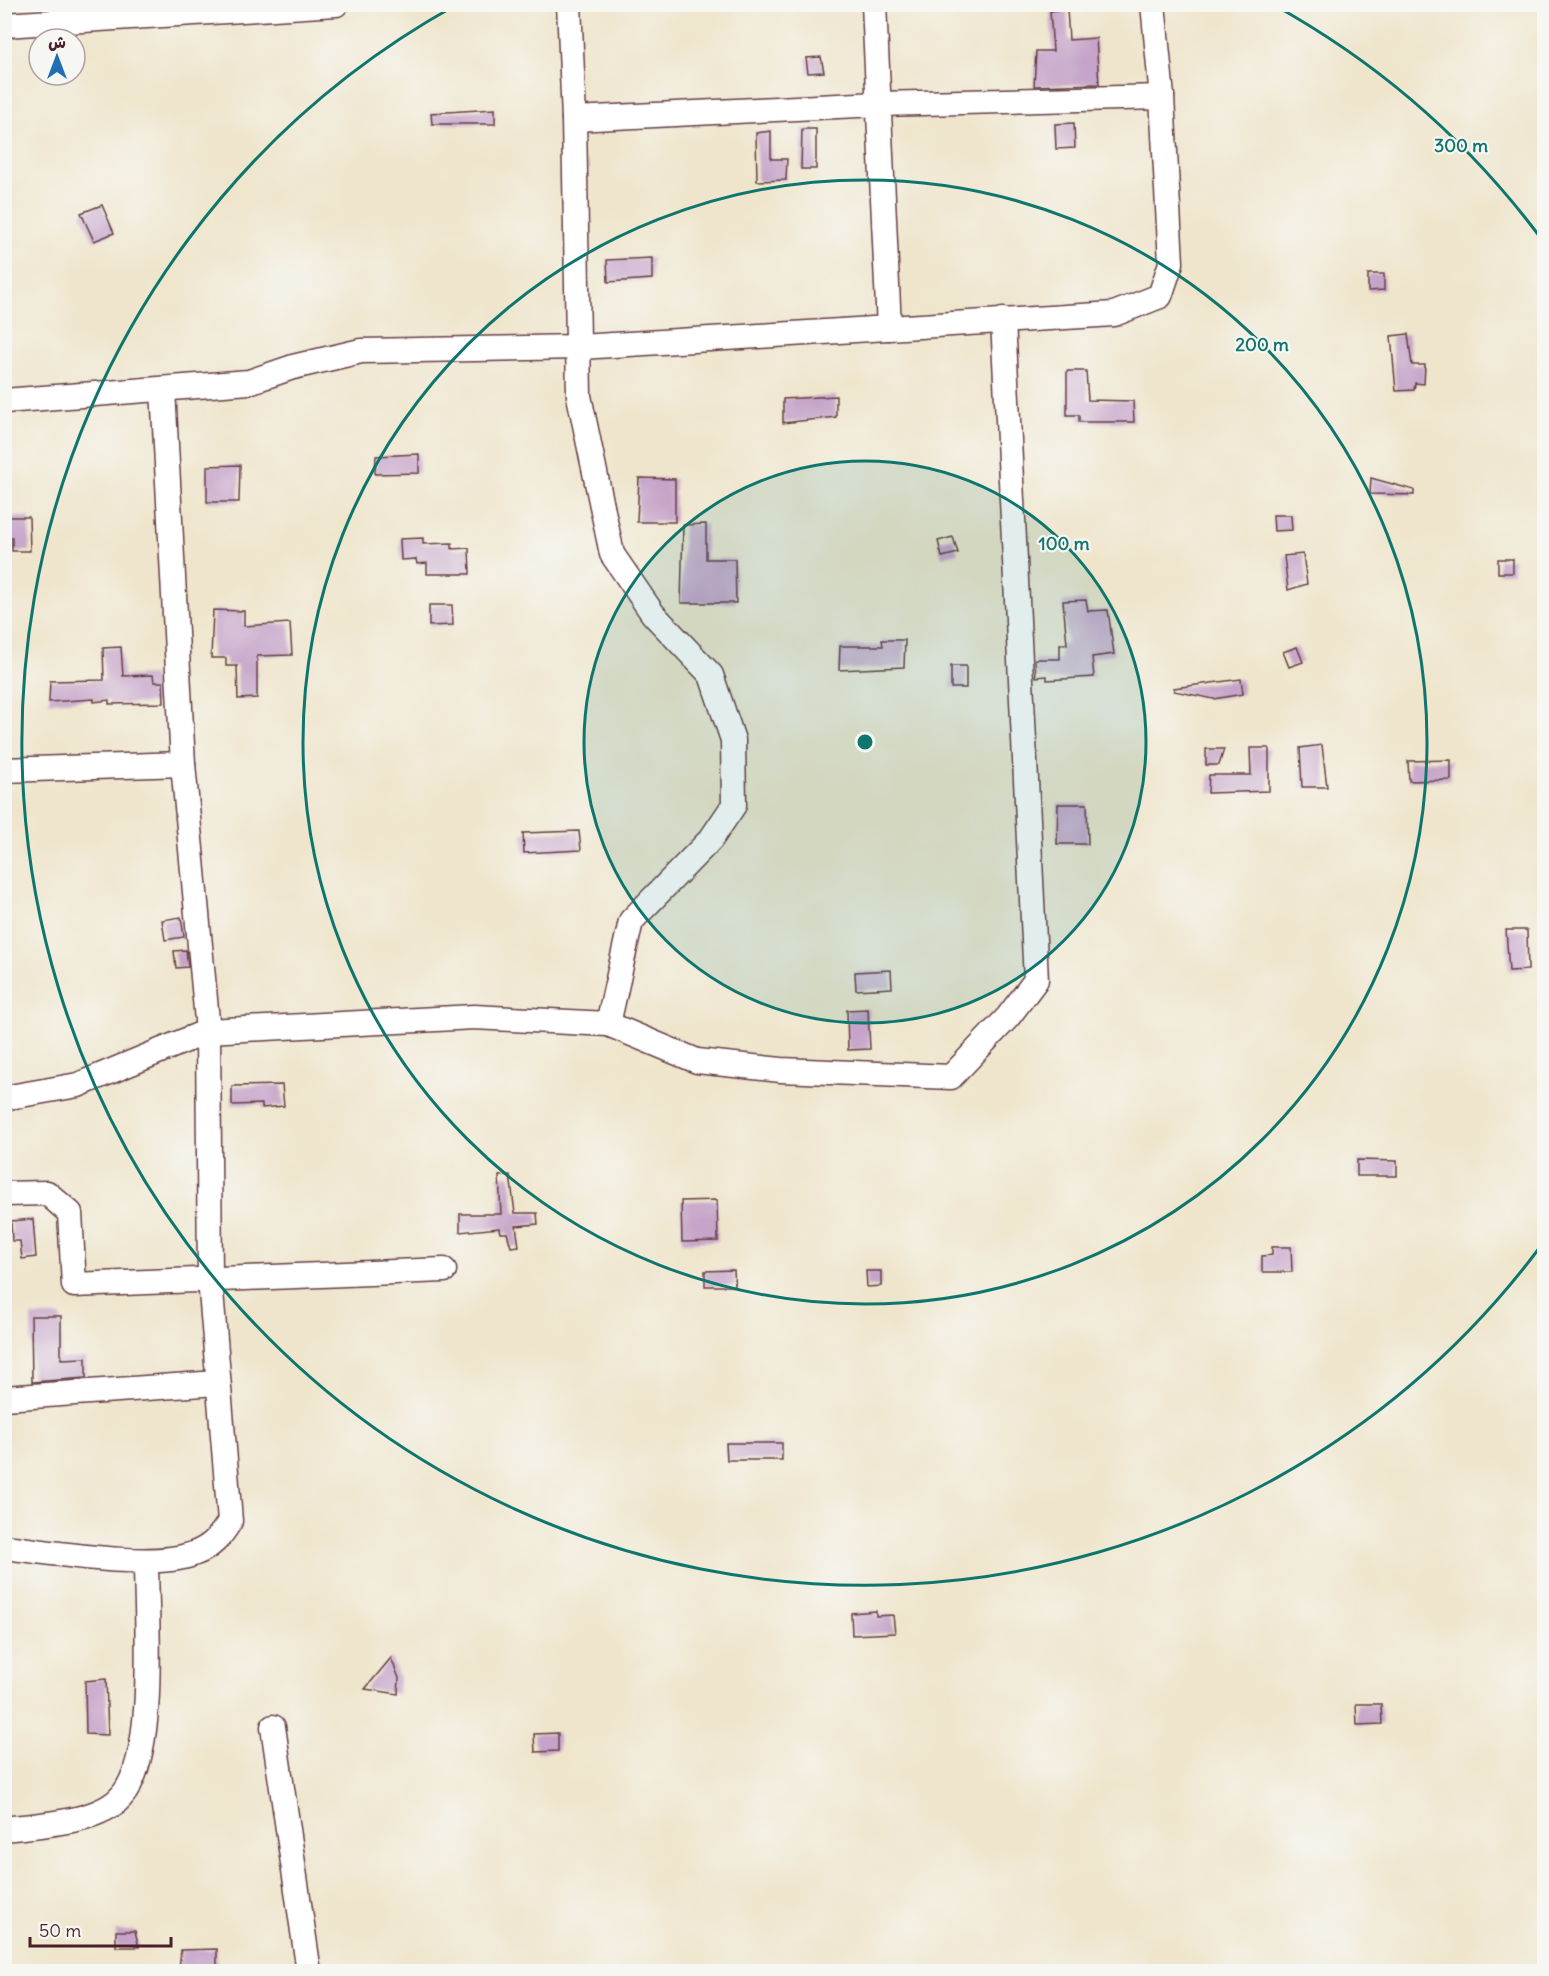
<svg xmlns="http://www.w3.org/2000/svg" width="1549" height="1976" font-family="Delius,'Playpen Sans Arabic',sans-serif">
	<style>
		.building { fill: #c6a4c9 }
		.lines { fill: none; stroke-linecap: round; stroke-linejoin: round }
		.minor-casing { stroke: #633d43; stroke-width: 27 }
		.minor { stroke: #fff; stroke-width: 24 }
		.ring { fill: none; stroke: #0f766e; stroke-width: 3 }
		.centre { fill: #0f766e; stroke: #f6f6f2; stroke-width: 3 }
		.ring-label { font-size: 18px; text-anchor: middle; font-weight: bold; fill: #0f766e; stroke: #f6f6f2; stroke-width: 4.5; stroke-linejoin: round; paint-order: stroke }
	</style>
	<rect width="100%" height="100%" fill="#f6f6f2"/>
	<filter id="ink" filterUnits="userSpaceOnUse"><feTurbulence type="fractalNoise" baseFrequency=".0167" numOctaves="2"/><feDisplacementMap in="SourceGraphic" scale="12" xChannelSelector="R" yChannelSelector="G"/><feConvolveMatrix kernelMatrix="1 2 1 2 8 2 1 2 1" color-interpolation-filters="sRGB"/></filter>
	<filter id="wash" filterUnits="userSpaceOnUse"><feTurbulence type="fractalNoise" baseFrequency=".008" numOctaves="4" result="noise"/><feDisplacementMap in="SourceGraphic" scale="24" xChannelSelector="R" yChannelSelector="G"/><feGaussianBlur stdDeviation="1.35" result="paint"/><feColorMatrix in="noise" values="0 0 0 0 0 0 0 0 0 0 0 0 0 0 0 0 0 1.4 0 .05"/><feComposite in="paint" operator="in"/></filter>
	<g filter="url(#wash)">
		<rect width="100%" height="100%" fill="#efe5cc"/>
		<g id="blocks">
			<g class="building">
				<polygon points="1067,9 1069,40 1096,38 1099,84 1034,86 1036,51 1053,51 1050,11"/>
				<polygon points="821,57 824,72 808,73 806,58"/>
				<polygon points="495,109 495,124 432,124 431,113"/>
				<polygon points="1074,123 1075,148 1056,149 1055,124"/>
				<polygon points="802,129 816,129 816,169 801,169"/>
				<polygon points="771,131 771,159 787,159 786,180 757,181 756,133"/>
				<polygon points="102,205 114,233 94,241 81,213"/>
				<polygon points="652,258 652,279 608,282 607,260"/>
				<polygon points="1368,274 1384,274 1384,290 1368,291"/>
				<polygon points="1408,334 1412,365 1425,365 1424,384 1415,383 1414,390 1396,391 1391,336"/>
				<polygon points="1067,371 1086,371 1088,400 1133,401 1134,422 1079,422 1079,415 1067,415"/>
				<polygon points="836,396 836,417 783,423 783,399"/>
				<polygon points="419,454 419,473 375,474 376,456"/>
				<polygon points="240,465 239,502 207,502 207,466"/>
				<polygon points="639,478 675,479 675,522 637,522"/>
				<polygon points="1371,478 1414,490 1414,495 1370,494"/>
				<polygon points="1273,515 1291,515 1292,530 1274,531"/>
				<polygon points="4,517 29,517 30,551 12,551 12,537 4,537"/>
				<polygon points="706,524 706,559 735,559 736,603 681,603 683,525"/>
				<polygon points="953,537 958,553 942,557 938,541"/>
				<polygon points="423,538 423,544 452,543 452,549 469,548 470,574 427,574 427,563 417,564 416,559 401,560 400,539"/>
				<polygon points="1303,554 1307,584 1288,590 1284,556"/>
				<rect x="1498" y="559" width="15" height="14"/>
				<polygon points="1086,600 1088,611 1108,610 1114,654 1092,657 1094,677 1047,680 1047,676 1036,677 1035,659 1060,659 1060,644 1067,644 1063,601"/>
				<polygon points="429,605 452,605 453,625 429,626"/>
				<polygon points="213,610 244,611 244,626 290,623 292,655 257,656 257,698 238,699 237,666 226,666 226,658 211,658"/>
				<polygon points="882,640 905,640 904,667 839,670 840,646 883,646"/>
				<polygon points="121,647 123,676 153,675 154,682 163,682 164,703 109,704 109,700 94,702 94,699 49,702 50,681 104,680 103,648"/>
				<polygon points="1297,647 1303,662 1289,667 1283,652"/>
				<rect x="951" y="666" width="15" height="22"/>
				<polygon points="1241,679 1243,694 1214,699 1174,691 1174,688"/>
				<polygon points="1322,745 1327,787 1302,787 1300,748"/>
				<polygon points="1250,748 1269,748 1269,791 1208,793 1209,775 1251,775"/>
				<polygon points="1206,749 1224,749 1219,765 1206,765"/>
				<polygon points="1451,760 1451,780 1409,781 1408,761"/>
				<polygon points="1058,804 1087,804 1088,844 1057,844"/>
				<polygon points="579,831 581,850 524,853 523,833"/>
				<polygon points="181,917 184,937 165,940 162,920"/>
				<polygon points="1506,930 1527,930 1528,970 1509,971"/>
				<polygon points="186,950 188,967 176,968 174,951"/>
				<polygon points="891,970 892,988 856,990 855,972"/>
				<polygon points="868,1009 870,1049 848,1050 847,1010"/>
				<polygon points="282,1085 284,1106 262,1108 262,1104 232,1105 232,1086"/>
				<polygon points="1357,1160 1397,1161 1397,1176 1357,1176"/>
				<polygon points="510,1175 515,1213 537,1213 538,1224 516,1226 519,1246 511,1247 507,1233 500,1233 499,1228 460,1232 460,1214 501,1214 499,1176"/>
				<polygon points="717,1200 718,1241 682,1242 681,1201"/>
				<polygon points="33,1219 36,1257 22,1259 20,1241 12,1241 11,1221"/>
				<polygon points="1272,1247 1291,1247 1292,1272 1262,1272 1262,1256 1272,1255"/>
				<polygon points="734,1270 735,1286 705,1286 705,1271"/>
				<polygon points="866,1271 881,1271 881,1286 867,1287"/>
				<polygon points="31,1316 61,1316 61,1359 86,1358 86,1378 32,1382"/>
				<polygon points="726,1443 782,1443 782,1460 727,1460"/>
				<polygon points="876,1611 876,1616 893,1615 895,1633 852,1635 851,1613"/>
				<polygon points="391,1658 399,1678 398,1694 365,1689"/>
				<polygon points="106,1679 108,1735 86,1734 85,1681"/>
				<polygon points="1356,1704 1381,1704 1382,1724 1357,1725"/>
				<polygon points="558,1733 558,1751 535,1752 534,1734"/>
				<polygon points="116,1931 135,1931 139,1947 116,1947"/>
				<polygon points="217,1949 217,1971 179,1969 181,1950"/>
			</g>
		</g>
	</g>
	<g filter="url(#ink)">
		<use href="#blocks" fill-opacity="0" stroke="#633d43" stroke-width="1.5"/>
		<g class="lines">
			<defs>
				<g id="minor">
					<polyline points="569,4 574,119 579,396 612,554 653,614 711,675 733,740 734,805 711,839 631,921 608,1024"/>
					<polyline points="874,4 889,328"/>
					<polyline points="4,25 336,4"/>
					<polyline points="574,119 879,104 1162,97"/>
					<polyline points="4,401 249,382 293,367 361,351 580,347 1114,314 1160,296 1171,263 1162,97 1153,4"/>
					<polyline points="4,770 183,764"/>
					<polyline points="4,1098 78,1085 208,1031 474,1017 608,1024 697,1061 781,1070 951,1077 1008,1017 1036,980 1003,320"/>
					<polyline points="4,1194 47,1193 70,1213 74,1285 444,1270"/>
					<polyline points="4,1398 217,1383"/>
					<path d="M4,1547c48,5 146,23 189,7 18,-6 28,-18 37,-33l-20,-242 -2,-248 -25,-267 -20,-375"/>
					<polyline points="273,1727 309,1972"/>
					<path d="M4,1829c33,-4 94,-6 117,-32 37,-40 25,-180 25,-236"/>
				</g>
			</defs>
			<use href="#minor" class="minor-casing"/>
			<use href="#minor" class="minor"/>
		</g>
	</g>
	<circle cx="865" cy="742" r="281" fill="#0f766e" fill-opacity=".12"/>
	<g class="ring">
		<circle cx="865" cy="742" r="281"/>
		<circle cx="865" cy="742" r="562"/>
		<path d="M1543 1243A843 843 0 1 1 456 5M1274 5A843 843 0 0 1 1543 241"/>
	</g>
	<circle cx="865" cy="742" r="9" class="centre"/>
	<g class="ring-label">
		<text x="1461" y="152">300 m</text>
		<text x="1262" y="351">200 m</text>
		<text x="1064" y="550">100 m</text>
	</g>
	<rect width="1549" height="1976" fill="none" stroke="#f6f6f2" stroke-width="24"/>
	<g transform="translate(57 57)"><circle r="28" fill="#f6f6f2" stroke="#b1a0a2" stroke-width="1.5"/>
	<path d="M0-4.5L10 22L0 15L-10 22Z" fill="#1f6fb2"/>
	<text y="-9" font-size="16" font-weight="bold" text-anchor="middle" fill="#4a1f2b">ش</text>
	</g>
	<path d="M30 1937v9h141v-9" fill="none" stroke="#4a1f2b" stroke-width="3"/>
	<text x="39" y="1937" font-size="18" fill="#4a1f2b" stroke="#f6f6f2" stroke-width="4.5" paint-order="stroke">50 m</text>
</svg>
